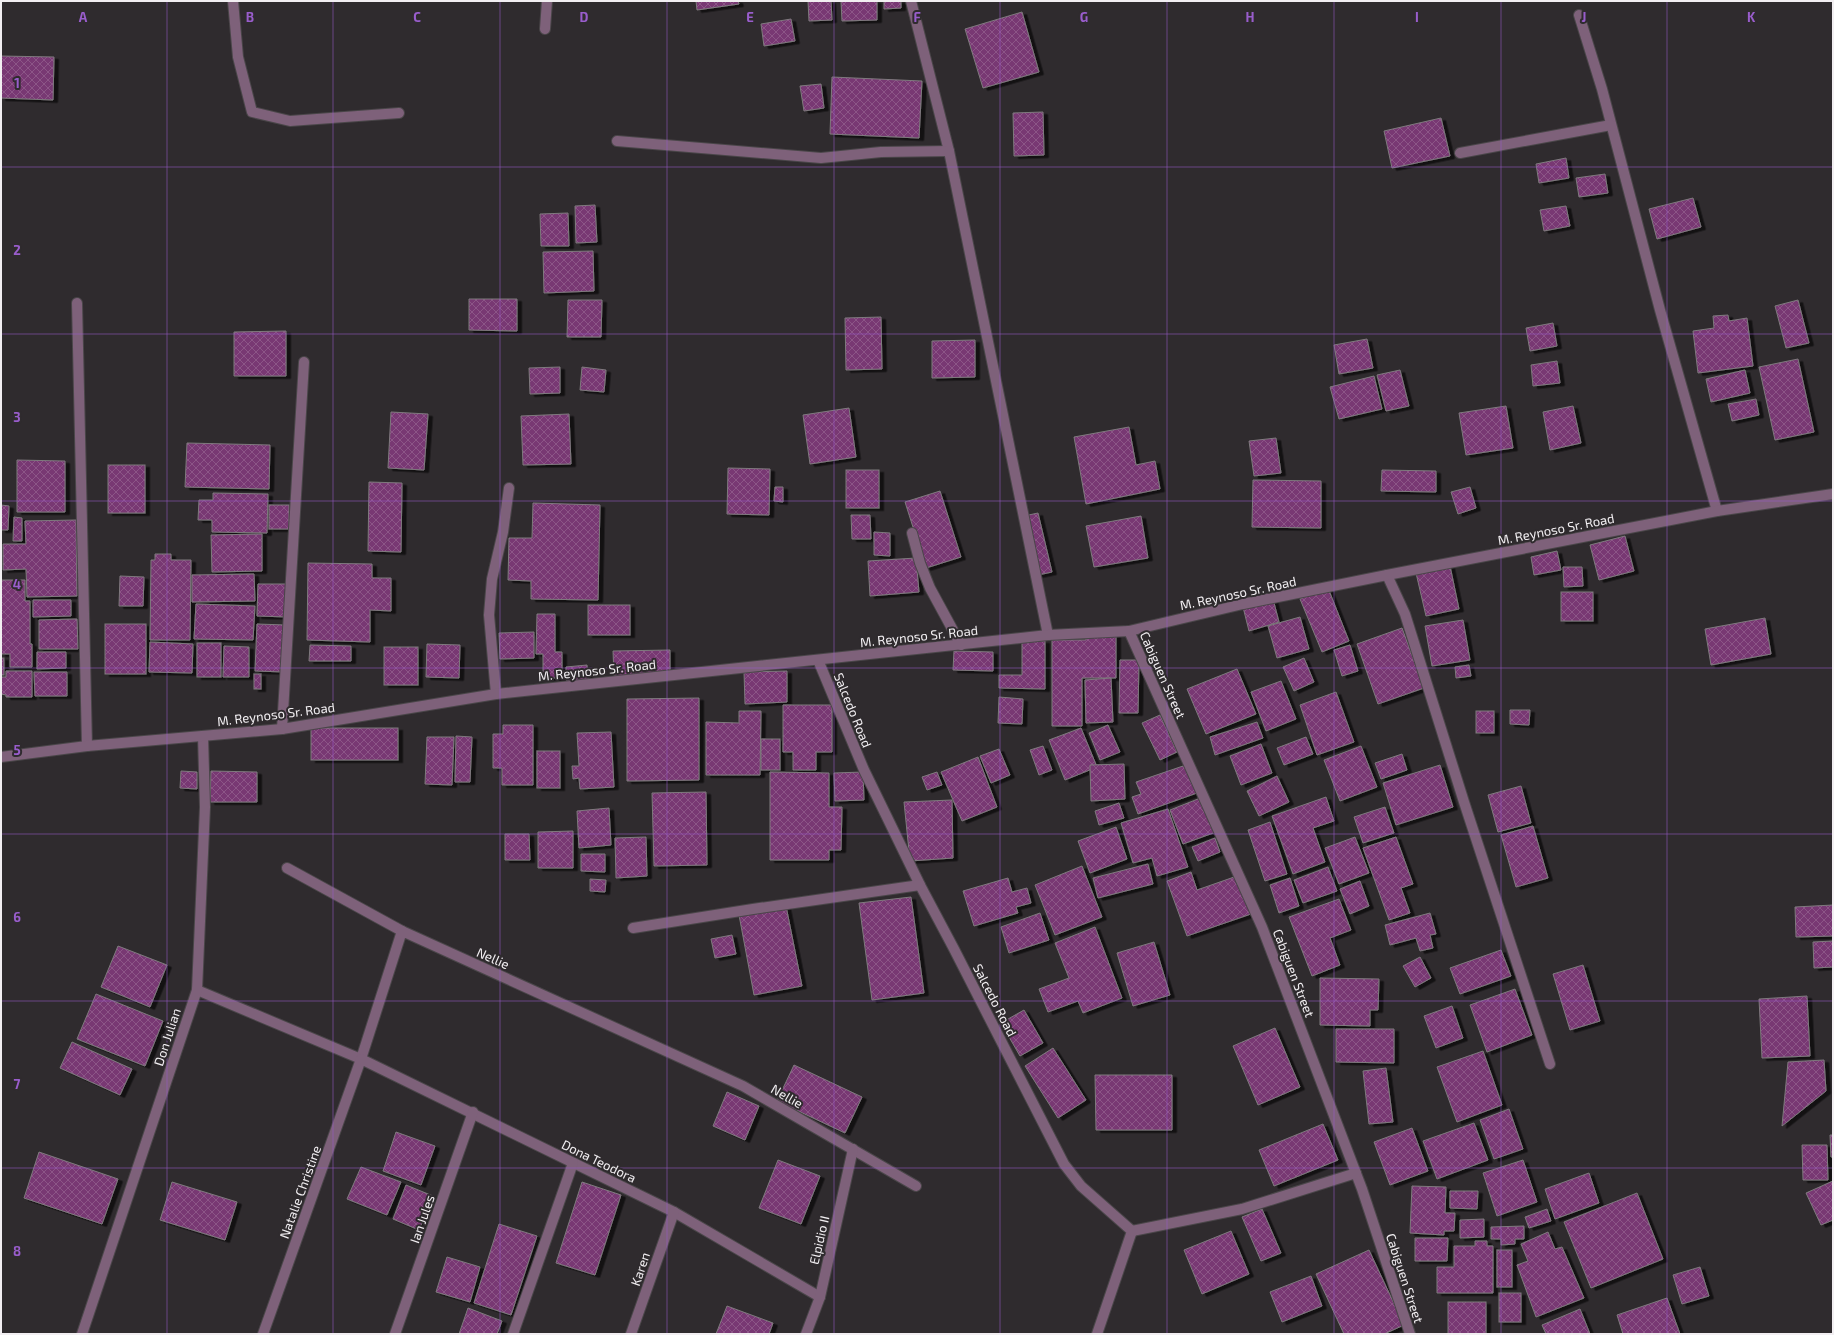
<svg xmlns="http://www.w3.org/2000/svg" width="1834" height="1335" font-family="'Exo 2',sans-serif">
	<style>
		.building { fill: url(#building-cross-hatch); stroke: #7f7a7e; filter: url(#shadow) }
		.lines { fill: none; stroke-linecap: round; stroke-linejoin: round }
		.service-casing { stroke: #4a4649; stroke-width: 12 }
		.minor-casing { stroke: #4a4649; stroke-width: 12 }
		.tertiary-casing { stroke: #4a4649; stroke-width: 12 }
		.service { stroke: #7e617a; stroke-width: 10 }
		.minor { stroke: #7e617a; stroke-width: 10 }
		.tertiary { stroke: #7e617a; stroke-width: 10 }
		.grid { fill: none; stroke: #995dcc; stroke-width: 1; stroke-opacity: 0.55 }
		.labels { text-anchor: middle; stroke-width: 4; stroke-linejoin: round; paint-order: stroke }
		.street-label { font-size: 13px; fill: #f2eff2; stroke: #2f2b2e }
		.grid-label { font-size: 13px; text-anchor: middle; font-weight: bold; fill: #995dcc; stroke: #2f2b2e; stroke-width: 4; stroke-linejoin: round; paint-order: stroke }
	</style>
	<defs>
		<pattern id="building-cross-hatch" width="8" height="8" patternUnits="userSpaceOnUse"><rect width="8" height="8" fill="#783873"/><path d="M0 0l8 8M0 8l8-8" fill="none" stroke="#8c5587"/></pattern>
		<filter id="shadow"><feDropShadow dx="4.5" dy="2.5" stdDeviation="0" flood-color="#0009"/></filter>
	</defs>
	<rect width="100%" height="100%" fill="#2f2b2e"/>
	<g class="building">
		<polygon points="696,1 738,1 739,4 697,10"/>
		<polygon points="808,1 831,1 832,20 809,21"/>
		<polygon points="841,1 877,1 877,20 842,21"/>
		<polygon points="884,1 901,1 901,8 884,9"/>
		<polygon points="1022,12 1039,72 983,88 965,29"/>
		<polygon points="791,19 795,41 764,46 761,24"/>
		<polygon points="1,56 54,57 53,100 1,98"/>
		<polygon points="832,77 922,81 919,138 830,134"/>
		<polygon points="821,84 824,108 804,111 800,86"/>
		<polygon points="1043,112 1044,155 1014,156 1013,113"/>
		<polygon points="1441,118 1450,156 1392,168 1384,131"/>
		<polygon points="1566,158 1569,178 1539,183 1536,164"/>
		<polygon points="1605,174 1608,193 1579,197 1576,178"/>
		<polygon points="1693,198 1701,227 1657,239 1649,209"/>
		<polygon points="595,205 597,242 576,243 575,206"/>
		<polygon points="1566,206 1570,226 1544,231 1540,210"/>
		<polygon points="568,213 569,246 541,246 540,214"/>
		<polygon points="593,251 594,291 544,293 543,252"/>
		<polygon points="469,299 517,299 517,331 469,330"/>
		<polygon points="568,300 602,300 601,337 567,337"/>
		<polygon points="1798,300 1809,343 1786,348 1775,306"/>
		<polygon points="1728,315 1729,321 1747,318 1753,366 1698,373 1693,331 1714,328 1713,316"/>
		<polygon points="881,317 882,369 846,370 845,318"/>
		<polygon points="1553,323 1557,346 1530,351 1526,328"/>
		<polygon points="286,331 286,376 234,376 234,332"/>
		<polygon points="1367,339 1373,368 1339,374 1334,345"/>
		<polygon points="975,340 975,377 932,378 932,341"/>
		<polygon points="1798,359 1814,432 1775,440 1759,367"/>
		<polygon points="1557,361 1560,383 1533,386 1531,365"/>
		<polygon points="560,367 560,393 530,394 529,368"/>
		<polygon points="582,367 606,370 604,392 580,390"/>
		<polygon points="1400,370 1409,406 1386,411 1377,375"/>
		<polygon points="1745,370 1750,393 1711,402 1706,379"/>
		<polygon points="1374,376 1382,409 1339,419 1330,387"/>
		<polygon points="1756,399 1759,415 1732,421 1728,404"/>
		<polygon points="1506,406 1513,448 1466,455 1459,413"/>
		<polygon points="1573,406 1581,443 1550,450 1543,412"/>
		<polygon points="849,408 856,457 810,464 803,415"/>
		<polygon points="391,412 428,414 424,470 388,468"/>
		<polygon points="569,414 571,464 523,465 521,416"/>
		<polygon points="1129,427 1136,465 1155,461 1160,489 1086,504 1074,437"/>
		<polygon points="1276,438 1281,473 1254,476 1249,441"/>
		<polygon points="187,443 270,445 269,489 185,487"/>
		<polygon points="17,460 65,461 65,512 17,512"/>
		<rect x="108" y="465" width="37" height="48"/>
		<polygon points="728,468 770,469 769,515 727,514"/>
		<rect x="846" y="470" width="33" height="38"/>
		<polygon points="1382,470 1436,471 1436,492 1381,491"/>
		<polygon points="1253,480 1321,481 1321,528 1252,527"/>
		<polygon points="369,482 402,483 401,552 368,551"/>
		<polygon points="775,487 783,487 783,502 774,501"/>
		<polygon points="1470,487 1476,508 1458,514 1451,492"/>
		<polygon points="940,491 961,557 926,568 905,502"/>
		<polygon points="213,493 268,494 267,533 212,532 212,520 198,520 199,500 213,500"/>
		<polygon points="533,503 600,505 598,600 531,599 531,581 508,580 509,538 532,538"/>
		<polygon points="1,505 9,506 8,530 1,530"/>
		<rect x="269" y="505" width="20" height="24"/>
		<polygon points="1038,513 1052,572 1038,575 1024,516"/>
		<polygon points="851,515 870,515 871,539 852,539"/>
		<polygon points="1141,516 1148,558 1094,567 1086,526"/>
		<polygon points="14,517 22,518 22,541 13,541"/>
		<polygon points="76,520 77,596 27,597 26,569 3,570 3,544 26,544 25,521"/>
		<polygon points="874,532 890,533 890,556 874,555"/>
		<polygon points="262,534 262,571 212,572 211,535"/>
		<polygon points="1625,536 1634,571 1599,580 1590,545"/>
		<polygon points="1557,551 1561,570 1534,575 1531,557"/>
		<polygon points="155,554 171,554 171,560 191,560 190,640 150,640 151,560 155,560"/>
		<polygon points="916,558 919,592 870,596 868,561"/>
		<polygon points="308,563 372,564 372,578 391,578 391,611 370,610 370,642 307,640"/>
		<polygon points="1450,566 1459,609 1426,616 1416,573"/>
		<polygon points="1563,567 1582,567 1583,586 1564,587"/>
		<polygon points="254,574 255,601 192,602 192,575"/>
		<polygon points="120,576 144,577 143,606 119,606"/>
		<polygon points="1,580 25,580 25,601 30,601 30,644 32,644 32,667 10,667 10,654 1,654"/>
		<polygon points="258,584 289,584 288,617 257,616"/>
		<polygon points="1328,588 1349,641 1322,652 1300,599"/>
		<rect x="1561" y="592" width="32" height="29"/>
		<polygon points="1273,599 1279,622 1249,631 1243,607"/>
		<polygon points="33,600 71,600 71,616 33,617"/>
		<polygon points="196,604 255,606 253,640 194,639"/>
		<rect x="588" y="605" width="42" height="30"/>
		<polygon points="537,614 555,614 555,652 562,652 562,678 543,678 543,654 536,654"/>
		<polygon points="1300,617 1309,649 1277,658 1268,626"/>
		<polygon points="1765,618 1771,654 1711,665 1705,629"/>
		<polygon points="77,619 78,649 39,649 39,620"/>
		<polygon points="1463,620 1470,660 1432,666 1425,626"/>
		<rect x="105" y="624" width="41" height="50"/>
		<polygon points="257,624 286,625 285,672 255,671"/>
		<polygon points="1402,628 1424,688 1378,704 1357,644"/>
		<polygon points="534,632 534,658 500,659 499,633"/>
		<polygon points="1086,635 1116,635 1116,678 1082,678 1082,726 1052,726 1052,640 1086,640"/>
		<polygon points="1022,641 1045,641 1045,689 999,688 999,675 1022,675"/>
		<polygon points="150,642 193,644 192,673 149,672"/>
		<rect x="197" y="643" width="24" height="34"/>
		<polygon points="427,644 460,645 459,678 426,677"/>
		<polygon points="310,645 351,646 351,661 309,661"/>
		<polygon points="1350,645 1358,671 1342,676 1334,650"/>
		<polygon points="224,646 249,647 249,677 223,677"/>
		<rect x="384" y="647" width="34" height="38"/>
		<polygon points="670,650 670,675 614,676 613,651"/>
		<polygon points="954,651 993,652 993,671 953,670"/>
		<polygon points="37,652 66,652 66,668 37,669"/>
		<rect x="1" y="658" width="3" height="17"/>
		<polygon points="1304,658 1314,682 1294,691 1283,667"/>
		<polygon points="1120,660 1139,660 1138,713 1119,713"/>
		<polygon points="587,665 589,683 567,684 566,667"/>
		<polygon points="1469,665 1471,676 1456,678 1455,667"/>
		<polygon points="1237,669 1256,714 1206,734 1187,689"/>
		<polygon points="6,671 32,671 32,697 6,697 6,695 1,694 1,677 6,677"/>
		<polygon points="787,671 787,702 745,704 744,672"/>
		<polygon points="34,672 67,672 67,696 35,696"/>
		<rect x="254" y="674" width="7" height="15"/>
		<polygon points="1111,678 1113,722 1086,723 1085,680"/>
		<polygon points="1281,681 1296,719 1266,731 1251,692"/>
		<polygon points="1336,692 1354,742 1317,755 1300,705"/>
		<polygon points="999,697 1023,699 1022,724 998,723"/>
		<polygon points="699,698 699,780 627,781 627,699"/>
		<polygon points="783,705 832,705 832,752 816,752 816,770 793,770 793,752 783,752"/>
		<polygon points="1510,710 1530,710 1529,725 1510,724"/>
		<polygon points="739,711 761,711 760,775 706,775 706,722 739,723"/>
		<rect x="1476" y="711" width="18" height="22"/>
		<polygon points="1160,715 1177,752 1160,760 1142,723"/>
		<polygon points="1257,722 1263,738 1215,755 1210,737"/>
		<polygon points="503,725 533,725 533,785 502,785 502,768 493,768 493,734 503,734"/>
		<polygon points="1108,725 1120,752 1100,760 1089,733"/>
		<rect x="311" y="728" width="87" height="32"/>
		<polygon points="1081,728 1097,767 1065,780 1049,740"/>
		<polygon points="611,732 614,787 580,789 579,778 573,779 572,766 579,766 577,733"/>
		<polygon points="456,736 472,737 470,782 455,782"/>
		<polygon points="427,737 454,737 452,785 425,784"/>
		<polygon points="1306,737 1313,754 1284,765 1277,748"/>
		<rect x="761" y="739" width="19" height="31"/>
		<polygon points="1261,744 1272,773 1241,785 1230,756"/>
		<polygon points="1043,746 1052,770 1039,775 1030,750"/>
		<polygon points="1361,746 1377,787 1340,801 1324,760"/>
		<polygon points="999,749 1010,775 991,783 980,756"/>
		<rect x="537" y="751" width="23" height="37"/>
		<polygon points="1402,754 1407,770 1381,779 1375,763"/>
		<polygon points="978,757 997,807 962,821 941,772"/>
		<polygon points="1124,764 1125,799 1091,801 1090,765"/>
		<polygon points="1186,765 1197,793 1138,814 1132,797 1141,794 1136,782"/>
		<polygon points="1440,765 1453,807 1396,825 1383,783"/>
		<polygon points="181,771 197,772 197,789 180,788"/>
		<polygon points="211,771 257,772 257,802 210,802"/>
		<polygon points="770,772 829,773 829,807 842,807 841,850 829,850 829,860 770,860"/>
		<polygon points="863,772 864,800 835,801 834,773"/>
		<polygon points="937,772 942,785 927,790 922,777"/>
		<polygon points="1277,776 1289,802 1259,816 1247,791"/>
		<polygon points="1521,786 1531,823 1498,832 1488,795"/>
		<polygon points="706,792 707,865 654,866 652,793"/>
		<polygon points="1203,797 1216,832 1183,844 1170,810"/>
		<polygon points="1326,797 1334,821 1313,828 1325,862 1293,874 1272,816"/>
		<polygon points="952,800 953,858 910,861 904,802"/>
		<polygon points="1119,803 1124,818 1099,825 1095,811"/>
		<polygon points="1385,807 1394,833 1363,843 1354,817"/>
		<polygon points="609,808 611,845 579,848 577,811"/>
		<polygon points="1168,809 1188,867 1157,876 1152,858 1133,863 1121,823"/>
		<polygon points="1270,822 1287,874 1265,881 1248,830"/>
		<polygon points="1533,826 1548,878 1516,887 1501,835"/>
		<polygon points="1116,827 1127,859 1090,873 1078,841"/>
		<polygon points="573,831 573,868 538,868 538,832"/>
		<polygon points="505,834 529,834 530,860 505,860"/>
		<polygon points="646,837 647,876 616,878 615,838"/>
		<polygon points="1355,837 1369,873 1339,884 1325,848"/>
		<polygon points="1396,837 1413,884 1401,888 1410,913 1389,920 1363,848"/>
		<polygon points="1215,838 1220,852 1198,861 1192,847"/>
		<polygon points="581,854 605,854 605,872 581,871"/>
		<polygon points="1148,864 1153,884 1098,898 1093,878"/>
		<polygon points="1082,866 1102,917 1055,935 1035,885"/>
		<polygon points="1328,867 1337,891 1303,903 1294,880"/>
		<polygon points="1191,872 1197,890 1237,876 1251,914 1187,936 1167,881"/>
		<polygon points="1008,878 1012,892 1027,888 1031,903 1016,907 1018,913 974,926 963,891"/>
		<polygon points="1290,878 1299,906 1279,913 1270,885"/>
		<polygon points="590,879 606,880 605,892 590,891"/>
		<polygon points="1360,881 1369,906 1350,914 1340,889"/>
		<polygon points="911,897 924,993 872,1000 859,903"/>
		<polygon points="1339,899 1351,930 1330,938 1340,965 1312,976 1289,917"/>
		<polygon points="1833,905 1833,936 1796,937 1795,907"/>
		<polygon points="786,906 802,986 754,995 739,915"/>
		<polygon points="1040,913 1049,940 1009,953 1001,927"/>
		<polygon points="1430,913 1436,934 1430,935 1433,948 1420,951 1416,938 1390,945 1385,925"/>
		<polygon points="1095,927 1122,998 1083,1013 1078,1001 1048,1012 1039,989 1069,978 1055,943"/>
		<polygon points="732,935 736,954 715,958 711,939"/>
		<polygon points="1833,941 1833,967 1814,968 1813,942"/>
		<polygon points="1154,942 1170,995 1133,1006 1117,953"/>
		<polygon points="118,946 167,965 150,1007 101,987"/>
		<polygon points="1501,950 1511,976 1460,994 1450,968"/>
		<polygon points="1420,957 1431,978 1415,987 1403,966"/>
		<polygon points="1583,965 1600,1021 1570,1030 1553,974"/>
		<polygon points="1320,978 1379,979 1378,1010 1370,1010 1370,1026 1320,1025"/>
		<polygon points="1515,989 1532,1035 1487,1052 1470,1005"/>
		<polygon points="96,994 163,1021 145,1066 77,1039"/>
		<polygon points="1807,996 1810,1056 1762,1058 1759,999"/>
		<polygon points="1452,1006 1463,1038 1436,1048 1424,1016"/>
		<polygon points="1024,1010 1043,1043 1020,1056 1001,1023"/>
		<polygon points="1275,1028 1300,1087 1258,1105 1233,1046"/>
		<polygon points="1336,1029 1394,1029 1394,1063 1336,1062"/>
		<polygon points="72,1042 132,1069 120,1095 60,1068"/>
		<polygon points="1053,1048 1086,1100 1058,1118 1025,1066"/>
		<polygon points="1483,1051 1502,1105 1457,1122 1437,1067"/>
		<polygon points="1824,1060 1826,1091 1782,1126 1788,1062"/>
		<polygon points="794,1065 862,1097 845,1133 777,1101"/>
		<polygon points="1386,1068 1393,1122 1369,1124 1363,1071"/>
		<polygon points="1095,1075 1172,1075 1172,1130 1096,1130"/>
		<polygon points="727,1092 759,1106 745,1140 713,1126"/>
		<polygon points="1509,1109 1523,1149 1494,1159 1480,1120"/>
		<polygon points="1474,1123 1488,1160 1437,1179 1423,1141"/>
		<polygon points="1323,1124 1338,1160 1274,1186 1259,1150"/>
		<polygon points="1412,1128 1428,1171 1390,1185 1374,1142"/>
		<polygon points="396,1132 435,1146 421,1185 383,1171"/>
		<polygon points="1830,1135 1833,1135 1833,1157 1831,1157"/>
		<polygon points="1802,1145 1827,1145 1828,1180 1803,1180"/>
		<polygon points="39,1152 118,1179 102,1224 24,1198"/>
		<polygon points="778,1160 820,1176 801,1224 759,1208"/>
		<polygon points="1523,1160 1537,1202 1497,1216 1483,1173"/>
		<polygon points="361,1167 401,1182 387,1215 347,1199"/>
		<polygon points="1589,1173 1599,1203 1555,1219 1545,1189"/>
		<polygon points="1833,1181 1833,1220 1821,1225 1806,1193"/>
		<polygon points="172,1182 237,1202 225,1240 160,1220"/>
		<polygon points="582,1182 621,1195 595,1275 556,1263"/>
		<polygon points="406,1185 433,1196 419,1230 393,1219"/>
		<polygon points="1412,1186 1446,1187 1445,1213 1455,1213 1454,1231 1444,1231 1444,1235 1410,1233"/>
		<polygon points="1450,1191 1478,1191 1477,1209 1450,1208"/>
		<polygon points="1637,1193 1663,1259 1591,1288 1564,1222"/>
		<polygon points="1262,1209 1281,1253 1261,1261 1242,1217"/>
		<polygon points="1547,1209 1551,1221 1529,1228 1525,1217"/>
		<polygon points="1484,1219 1484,1237 1460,1238 1460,1220"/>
		<polygon points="499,1224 537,1236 511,1315 474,1303"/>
		<polygon points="1524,1226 1524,1239 1515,1239 1515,1244 1501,1245 1501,1239 1491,1239 1491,1227"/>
		<polygon points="1231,1231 1249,1274 1202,1294 1184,1250"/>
		<polygon points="1548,1232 1555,1249 1562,1247 1584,1298 1536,1317 1517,1265 1528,1261 1521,1244"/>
		<polygon points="1415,1238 1448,1238 1447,1261 1415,1261"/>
		<polygon points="1475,1241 1487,1241 1487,1246 1493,1246 1493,1293 1437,1293 1437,1267 1454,1267 1454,1246 1475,1246"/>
		<polygon points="1369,1250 1404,1325 1384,1334 1344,1334 1316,1274"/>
		<rect x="1497" y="1250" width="15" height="37"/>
		<polygon points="447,1257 480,1267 470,1302 436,1292"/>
		<polygon points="1700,1267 1709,1296 1682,1304 1673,1275"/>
		<polygon points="1311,1276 1322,1306 1282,1322 1270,1292"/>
		<rect x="1499" y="1293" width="22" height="29"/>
		<polygon points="1667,1298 1680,1334 1623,1334 1617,1315"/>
		<rect x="1448" y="1302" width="38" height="32"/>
		<polygon points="727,1306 773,1323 769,1334 716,1334"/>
		<polygon points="468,1308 502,1321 497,1334 459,1334"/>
		<polygon points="1580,1309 1590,1334 1546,1334 1542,1325"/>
	</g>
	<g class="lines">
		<defs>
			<g id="service">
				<polyline points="912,533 920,563 930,588 961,645"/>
				<polyline points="496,694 489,615 492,579 503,532 509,488"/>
			</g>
			<g id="minor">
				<polyline points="233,1 238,57 252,112 290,121 399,113"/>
				<polyline points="911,1 949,151 1048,635"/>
				<polyline points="1579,15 1602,89 1660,310 1717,511"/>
				<polyline points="545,29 547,1"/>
				<polyline points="617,141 821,158 881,152 949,151"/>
				<polyline points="1460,153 1611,125"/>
				<polyline points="77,303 87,746"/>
				<polyline points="1387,575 1405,614 1464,802 1550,1064"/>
				<polyline points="1129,631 1262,927 1362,1189 1410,1334"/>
				<polyline points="818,660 864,770 920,885 954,949 1064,1164 1081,1186 1132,1231 1097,1334"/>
				<polyline points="282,729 304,362"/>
				<polyline points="287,868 402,931"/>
				<polyline points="633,928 753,909 920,885"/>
				<polyline points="197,990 361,1059 402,931 743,1086 916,1186"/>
				<polyline points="1132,1231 1242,1209 1356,1173"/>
				<polyline points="82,1334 197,990 205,807 203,736"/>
				<polyline points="263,1334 361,1059 674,1212 820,1297"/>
				<polyline points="395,1334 473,1112"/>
				<polyline points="513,1334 573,1163"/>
				<polyline points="631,1334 674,1212"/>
				<polyline points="806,1334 820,1297 853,1149"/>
			</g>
			<polyline id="tertiary" points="1,757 87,746 282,729 496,694 1048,635 1129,631 1243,604 1387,575 1717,511 1833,494"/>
		</defs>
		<use href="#service" class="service-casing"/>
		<use href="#minor" class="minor-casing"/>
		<use href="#tertiary" class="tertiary-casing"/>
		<use href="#service" class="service"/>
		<use href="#minor" class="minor"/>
		<use href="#tertiary" class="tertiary"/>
	</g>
	<path class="grid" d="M167,1v1333M333,1v1333M500,1v1333M667,1v1333M834,1v1333M1000,1v1333M1167,1v1333M1334,1v1333M1501,1v1333M1667,1v1333M1,167h1832M1,334h1832M1,501h1832M1,668h1832M1,834h1832M1,1001h1832M1,1168h1832"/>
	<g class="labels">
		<g class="street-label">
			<text transform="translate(1556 529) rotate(-11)" y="5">M. Reynoso Sr. Road</text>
			<text transform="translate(1238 593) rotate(-12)" y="5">M. Reynoso Sr. Road</text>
			<text transform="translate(919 636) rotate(-6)" y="5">M. Reynoso Sr. Road</text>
			<text transform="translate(597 670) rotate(-6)" y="5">M. Reynoso Sr. Road</text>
			<text transform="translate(1163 675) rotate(66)" y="5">Cabiguen Street</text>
			<text transform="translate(853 710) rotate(68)" y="5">Salcedo Road</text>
			<text transform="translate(276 714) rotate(-7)" y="5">M. Reynoso Sr. Road</text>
			<text transform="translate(493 958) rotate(24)" y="5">Nellie</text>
			<text transform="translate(1294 973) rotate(69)" y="5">Cabiguen Street</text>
			<text transform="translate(995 1000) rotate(63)" y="5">Salcedo Road</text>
			<text transform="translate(167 1037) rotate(-72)" y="5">Don Julian</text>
			<text transform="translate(787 1096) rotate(30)" y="5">Nellie</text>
			<text transform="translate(599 1161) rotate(26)" y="5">Dona Teodora</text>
			<text transform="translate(300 1192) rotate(-70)" y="5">Natalie Christine</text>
			<text transform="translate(422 1219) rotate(-71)" y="5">Ian Jules</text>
			<text transform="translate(819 1240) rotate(-77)" y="5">Elpidio II</text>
			<text transform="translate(640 1269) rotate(-71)" y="5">Karen</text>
			<text transform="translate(1405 1278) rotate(72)" y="5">Cabiguen Street</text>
		</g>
	</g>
	<g class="grid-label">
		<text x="83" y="22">A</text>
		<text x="250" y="22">B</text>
		<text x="417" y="22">C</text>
		<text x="584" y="22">D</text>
		<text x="750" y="22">E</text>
		<text x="917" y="22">F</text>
		<text x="1084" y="22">G</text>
		<text x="1250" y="22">H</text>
		<text x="1417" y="22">I</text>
		<text x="1584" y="22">J</text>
		<text x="1751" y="22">K</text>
		<text x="17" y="88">1</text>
		<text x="17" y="255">2</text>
		<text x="17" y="422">3</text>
		<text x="17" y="589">4</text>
		<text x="17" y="755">5</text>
		<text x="17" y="922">6</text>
		<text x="17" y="1089">7</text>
		<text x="17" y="1256">8</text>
	</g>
	<rect width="1834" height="1335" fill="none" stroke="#f2eff2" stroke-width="4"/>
</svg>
